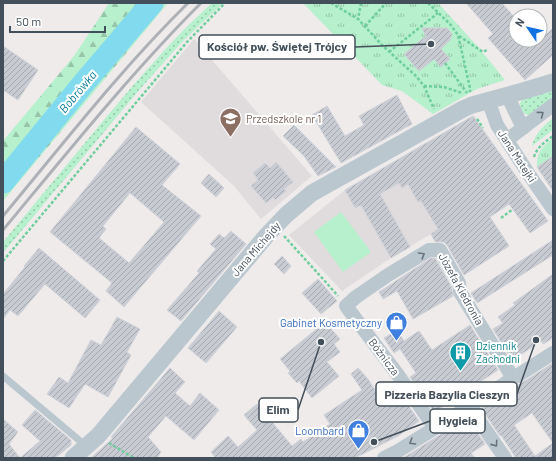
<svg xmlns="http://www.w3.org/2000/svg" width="556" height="461" font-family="Barlow,sans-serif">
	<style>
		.education { fill: #e0dcdd }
		.grass { fill: url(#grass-dots) }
		.forest { fill: url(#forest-firs) }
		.park { fill: url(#park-tufts) }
		.garden { fill: #b6f0cc }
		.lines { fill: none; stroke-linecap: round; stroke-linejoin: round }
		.river { stroke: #82daee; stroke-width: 23 }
		.building { fill: url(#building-hatch); stroke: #cfd2d8; fill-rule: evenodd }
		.path { stroke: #6ece9d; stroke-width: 2.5; stroke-dasharray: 3 2; stroke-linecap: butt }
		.service { stroke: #bbc7cf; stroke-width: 7 }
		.minor { stroke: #bbc7cf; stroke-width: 14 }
		.tertiary { stroke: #bbc7cf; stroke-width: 17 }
		.rail { stroke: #adb1b7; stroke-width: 3 }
		.oneway { stroke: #67737d }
		.labels { text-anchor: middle; stroke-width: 4; stroke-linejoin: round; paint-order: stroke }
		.education-label { font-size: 11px; fill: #785e54; stroke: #fff; text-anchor: start }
		.street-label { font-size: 11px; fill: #434f5a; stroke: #fff }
		.shop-label { font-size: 11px; fill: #366cbe; stroke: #fff; text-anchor: end }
		.culture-label { font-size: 11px; fill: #0d838f; stroke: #fff; text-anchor: start }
		.water-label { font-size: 12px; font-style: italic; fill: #087e9a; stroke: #fff }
		.leader { fill: none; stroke: #434f5a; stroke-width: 1.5 }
		.callout-dot { fill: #434f5a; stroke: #fff; stroke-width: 1.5 }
		.callout { fill: #fff; stroke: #434f5a; stroke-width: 1.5 }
		.callout-label { font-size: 12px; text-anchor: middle; font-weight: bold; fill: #434f5a }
	</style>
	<defs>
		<pattern id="grass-dots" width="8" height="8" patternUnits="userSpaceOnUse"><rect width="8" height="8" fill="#b6f0cc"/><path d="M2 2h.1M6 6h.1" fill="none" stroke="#96c5a9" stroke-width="1.8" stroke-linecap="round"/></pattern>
		<pattern id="forest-firs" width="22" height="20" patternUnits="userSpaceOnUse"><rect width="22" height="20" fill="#b6f0cc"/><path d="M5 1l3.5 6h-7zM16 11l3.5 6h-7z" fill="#96c5a9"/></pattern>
		<pattern id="park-tufts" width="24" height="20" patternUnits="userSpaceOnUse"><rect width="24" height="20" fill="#b6f0cc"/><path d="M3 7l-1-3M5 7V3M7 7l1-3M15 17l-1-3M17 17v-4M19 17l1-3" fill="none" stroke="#96c5a9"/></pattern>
		<pattern id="building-hatch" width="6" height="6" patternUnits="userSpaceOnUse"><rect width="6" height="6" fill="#c8cbd1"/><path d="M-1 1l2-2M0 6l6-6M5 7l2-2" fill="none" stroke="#a4a7ad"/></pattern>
	</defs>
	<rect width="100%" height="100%" fill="#efebeb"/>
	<g class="education">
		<polygon points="194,39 312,176 261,219 234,186 141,102"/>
		<polygon points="474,116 514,175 480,201 431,234 391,258 342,291 289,235 345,190"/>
	</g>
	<g class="grass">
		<path d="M212,3h11l-40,38 -43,48 -137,164v-11c35,-42 70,-85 105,-127 33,-39 66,-78 104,-112z"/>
		<path d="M553,91v7l-25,17c-6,-2 -7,-5 -8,-12l2,-3z"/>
		<path d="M553,118v12l-21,16c2,-11 12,-21 21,-28z"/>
	</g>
	<polygon class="forest" points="109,3 168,3 3,201 3,141 74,56"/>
	<g class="park">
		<polygon points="303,3 438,3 479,48 505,80 477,89 433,114 402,91 382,85"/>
		<path d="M553,138v18l-16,11c-1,-14 5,-21 16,-29z"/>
	</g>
	<polygon class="garden" points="341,212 371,252 343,272 314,232"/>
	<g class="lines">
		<polyline class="river" points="3,182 83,84 152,3"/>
	</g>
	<g class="building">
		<polygon points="466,3 502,3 516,19 516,40 540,40 553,28 553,55 525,80 488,38 493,34"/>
		<polygon points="422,28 447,28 452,34 450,40 441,49 450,59 441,67 434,59 419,71 404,54 426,36"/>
		<polygon points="3,46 38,70 18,100 3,90"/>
		<polygon points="397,95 412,124 341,163 312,115 327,106 345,136 364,125 359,116"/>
		<polygon points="473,116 548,221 530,233 509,204 490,217 509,246 464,275 447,245 444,242 435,242 431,234 438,229 421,201 418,202 408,184 402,188 399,183 380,194 410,247 391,258 361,205 355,208 345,190"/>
		<polygon points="294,125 336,167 318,176 304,156 283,136"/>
		<path d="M136,127l44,37 -18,21 39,31 -77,91 -18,-16 6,-8 -62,-51zM130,193l34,29 -35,41 -30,-25 7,-9 -3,-3z"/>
		<polygon points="553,156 553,191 537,167"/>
		<polygon points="276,162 293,182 284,189 286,191 275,200 273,197 266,203 251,186 258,180 253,173 265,163 270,168"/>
		<polygon points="209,174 224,188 216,197 201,183"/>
		<polygon points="231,231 246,244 181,321 167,310 199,273 197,271 216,249 210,244 219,234 224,238"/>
		<polygon points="553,240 553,255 477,303 471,293"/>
		<polygon points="39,248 100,300 85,318 45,284 18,316 10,310 3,319 3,294 25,267 24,266"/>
		<polygon points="282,256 291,266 284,274 274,264"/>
		<polygon points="431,258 435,258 451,286 453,296 413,319 397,291 383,299 379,292"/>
		<polygon points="553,274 553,338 543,344 542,341 512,360 493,329 503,323 498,317 515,305 513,303"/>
		<polygon points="318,279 337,301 321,314 302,293"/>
		<polygon points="219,311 237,327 206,363 188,348"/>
		<polygon points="117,317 140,329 127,352 131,355 108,397 85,384 69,408 47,394 59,377 68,383 91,340 101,345"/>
		<polygon points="325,322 340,339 334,344 340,352 327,362 339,376 312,398 299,381 297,383 288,373 290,371 280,359"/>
		<polygon points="470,325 498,370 436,411 435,409 433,411 410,377 416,373 400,349 394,353 384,338 397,330 404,341 419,331 432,350"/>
		<path d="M553,363v95h-37l-15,-23 -1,1 -18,-27v-1zM532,413l21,30 -18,13 -21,-31z"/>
		<polygon points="170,368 185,382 175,393 190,406 200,393 219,410 194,440 166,416 148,437 161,452 157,458 91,458 113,438 111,437"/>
		<polygon points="358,368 368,379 377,393 392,382 419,421 398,436 355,458 216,458 211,452 228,436 238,447 257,430 244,415 257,404 292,446 301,439 303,442 330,424 324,415 362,390 351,374"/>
		<polygon points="35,410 71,440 71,445 55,458 3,458 3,419 18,432 9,444 20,458 40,441 22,425"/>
		<polygon points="467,418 485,444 471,453 475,458 403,458"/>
	</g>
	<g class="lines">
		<g class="path">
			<polyline points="331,3 358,19"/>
			<polyline points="361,3 358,19 383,46 416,76 424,86 434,109"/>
			<polyline points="428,3 450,24 458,35 470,88 470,92"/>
			<polyline points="365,26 386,3"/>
			<polyline points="459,36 483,52 487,50"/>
			<polyline points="389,52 438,13"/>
			<polyline points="445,63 467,93"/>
			<polyline points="424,86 444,87 462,93"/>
			<polyline points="477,119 483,128"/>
			<path d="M534,157c3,-10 11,-15 19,-21"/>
			<polyline points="501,218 513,209"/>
			<polyline points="284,236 323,279 338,296"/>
			<polyline points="3,261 187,42 225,3"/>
			<polyline points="109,443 134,458"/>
		</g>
		<polyline class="service" points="3,376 86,446"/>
		<g class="minor">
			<polyline points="507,95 523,128"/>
			<polyline points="488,100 497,125 530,176 553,209"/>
			<polyline points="507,140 553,105"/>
			<polyline points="469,406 505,458"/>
			<polyline points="435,428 398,375 346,306 356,297 388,275 429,250 440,250 459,283 460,292 513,378"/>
			<polyline points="384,458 398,451 435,428 553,353"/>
		</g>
		<polyline class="tertiary" points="73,458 98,436 267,235 286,215 312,193 463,109 472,105 523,91 553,82"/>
		<g class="rail">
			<path d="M3,216c60,-72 118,-147 185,-213"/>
			<path d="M3,230c64,-77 127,-156 198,-227"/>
		</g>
	</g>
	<defs><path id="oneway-chevron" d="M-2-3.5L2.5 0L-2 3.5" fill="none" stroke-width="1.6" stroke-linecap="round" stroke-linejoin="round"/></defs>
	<g class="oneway">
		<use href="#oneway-chevron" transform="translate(541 114) rotate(-37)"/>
		<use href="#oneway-chevron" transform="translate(422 255) rotate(-31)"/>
		<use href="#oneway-chevron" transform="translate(412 442) rotate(149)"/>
		<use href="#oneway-chevron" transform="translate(495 444) rotate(55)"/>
	</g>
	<defs>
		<symbol id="school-pin" viewBox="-11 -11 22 30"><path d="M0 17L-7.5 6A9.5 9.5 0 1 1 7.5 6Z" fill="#8d6e63" stroke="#fff"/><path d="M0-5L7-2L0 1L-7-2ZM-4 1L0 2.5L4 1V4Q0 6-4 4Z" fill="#fff"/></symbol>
		<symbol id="shop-pin" viewBox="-11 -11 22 30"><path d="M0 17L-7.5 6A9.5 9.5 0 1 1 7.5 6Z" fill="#3f7fe0" stroke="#fff"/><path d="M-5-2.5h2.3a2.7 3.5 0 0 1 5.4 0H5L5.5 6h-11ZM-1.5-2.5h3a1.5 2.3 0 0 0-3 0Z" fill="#fff"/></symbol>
		<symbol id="building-pin" viewBox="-11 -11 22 30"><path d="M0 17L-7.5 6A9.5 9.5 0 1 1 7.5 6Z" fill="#0f9aa8" stroke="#fff"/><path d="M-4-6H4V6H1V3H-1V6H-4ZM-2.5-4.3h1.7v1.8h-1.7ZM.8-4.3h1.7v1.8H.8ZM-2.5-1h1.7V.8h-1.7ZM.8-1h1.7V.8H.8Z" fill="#fff"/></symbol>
	</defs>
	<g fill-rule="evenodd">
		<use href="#school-pin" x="218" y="106" width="25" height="34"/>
		<use href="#shop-pin" x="384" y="310" width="25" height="34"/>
		<use href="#building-pin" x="448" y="340" width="25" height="34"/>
		<use href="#shop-pin" x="346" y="418" width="25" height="34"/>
	</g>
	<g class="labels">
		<g class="education-label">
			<text x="246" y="123">Przedszkole nr 1</text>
		</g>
		<g class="street-label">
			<text transform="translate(517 156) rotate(57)" y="4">Jana Matejki</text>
			<text transform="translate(256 249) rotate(-49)" y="4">Jana Michejdy</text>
			<text transform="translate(461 289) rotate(61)" y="4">Józefa Kiedronia</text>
			<text transform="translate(384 357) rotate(53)" y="4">Bóżnicza</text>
		</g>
		<g class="shop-label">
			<text x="382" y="327">Gabinet Kosmetyczny</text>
			<text x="344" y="435">Loombard</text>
		</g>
		<g class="culture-label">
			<text x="476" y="350">Dziennik<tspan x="476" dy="13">Zachodni</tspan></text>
		</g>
		<g class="water-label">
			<text transform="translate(78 92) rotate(-50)" y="4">Bobrówka</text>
		</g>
	</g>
	<path class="leader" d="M431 44L355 47M536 340L517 394M321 342L298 410M374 442L430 421"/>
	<g class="callout-dot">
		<circle cx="431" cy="44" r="4"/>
		<circle cx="536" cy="340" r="4"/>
		<circle cx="321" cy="342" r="4"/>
		<circle cx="374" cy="442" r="4"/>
	</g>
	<g class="callout">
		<rect x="199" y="35" width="156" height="24" rx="4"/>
		<rect x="376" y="382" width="141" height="24" rx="4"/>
		<rect x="259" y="398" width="39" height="24" rx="4"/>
		<rect x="430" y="409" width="55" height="24" rx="4"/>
	</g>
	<g class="callout-label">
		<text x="277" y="51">Kościół pw. Świętej Trójcy</text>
		<text x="447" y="399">Pizzeria Bazylia Cieszyn</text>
		<text x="278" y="414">Elim</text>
		<text x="458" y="425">Hygieia</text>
	</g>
	<rect width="556" height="461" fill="none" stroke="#434f5a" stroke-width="8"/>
	<g transform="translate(528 28) rotate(304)"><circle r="19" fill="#ffffff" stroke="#b4b9bd"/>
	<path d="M0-3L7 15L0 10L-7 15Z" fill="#1271e2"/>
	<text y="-6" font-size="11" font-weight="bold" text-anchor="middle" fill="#434f5a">N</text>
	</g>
	<path d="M10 26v6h95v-6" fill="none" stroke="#434f5a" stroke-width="2"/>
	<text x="16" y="26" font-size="12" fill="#434f5a" stroke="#ffffff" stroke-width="3" paint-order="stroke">50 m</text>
</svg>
